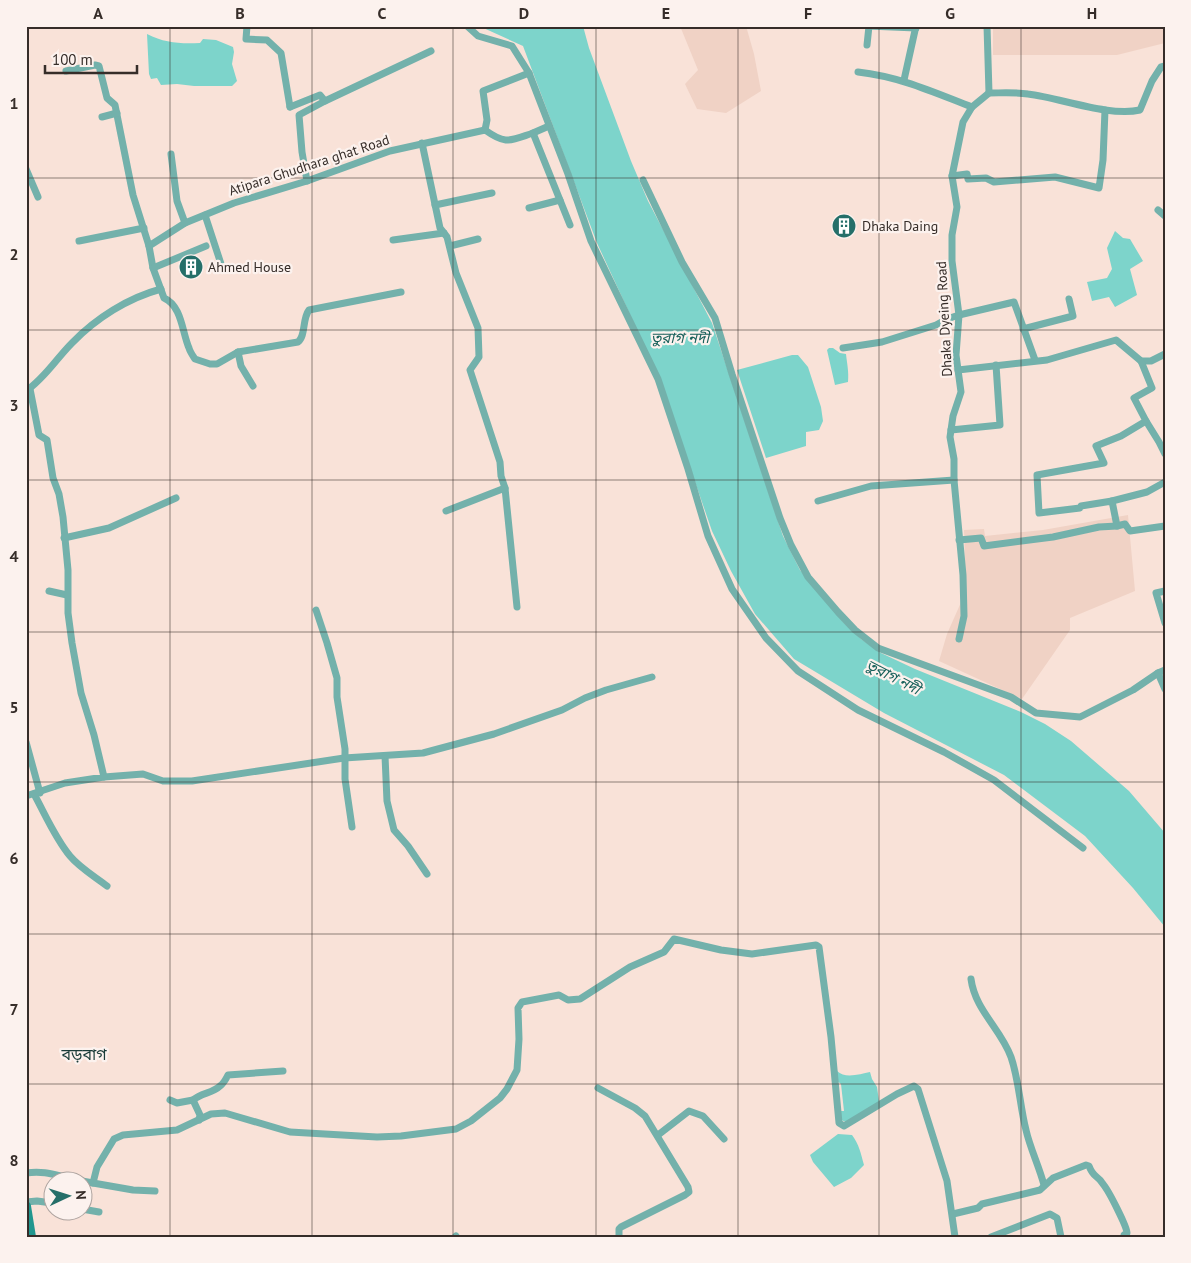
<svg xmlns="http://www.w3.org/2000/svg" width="1191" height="1263" font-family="'PT Sans','Noto Sans Bengali',sans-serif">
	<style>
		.built { fill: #f0d2c5 }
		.water { fill: #7dd4cb }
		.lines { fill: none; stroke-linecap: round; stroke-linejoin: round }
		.minor { stroke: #73b1ab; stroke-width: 7 }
		.secondary { stroke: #21968e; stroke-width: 10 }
		.grid { fill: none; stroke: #362d29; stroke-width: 1; stroke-opacity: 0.55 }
		.labels { text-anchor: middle; stroke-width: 4.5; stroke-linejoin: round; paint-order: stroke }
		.street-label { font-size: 14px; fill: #362d29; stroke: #fcf2ee }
		.poi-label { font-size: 14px; fill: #362d29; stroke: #fcf2ee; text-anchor: start }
		.water-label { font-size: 15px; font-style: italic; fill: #19615b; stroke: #fcf2ee }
		.quarter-label { font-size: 16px; fill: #1a3c39; stroke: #fcf2ee }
		.neatline { fill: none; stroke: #362d29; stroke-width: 2 }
		.grid-label { font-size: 16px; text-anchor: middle; font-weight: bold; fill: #362d29 }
	</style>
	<rect width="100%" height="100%" fill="#f9e2d8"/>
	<g class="built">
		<polygon points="680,26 746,26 754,54 761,91 726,113 697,109 685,84 698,70"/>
		<polygon points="993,26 1165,26 1165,43 1117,55 993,55"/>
		<polygon points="1128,515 1135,591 1070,618 1070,630 1022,699 939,661 947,634 966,591 964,530 984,529 985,536 1043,530"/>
	</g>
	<g class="water">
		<polygon points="479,26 583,26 589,48 631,161 648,201 712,323 783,536 800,570 844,623 861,639 881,653 915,669 1021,712 1045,724 1071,741 1129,791 1165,833 1165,927 1133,888 1085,836 1004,775 884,713 794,659 755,614 731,571 712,531 658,375 597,243 523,46"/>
		<path d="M147,34c18,9 33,10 53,9l3,-4 13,1 17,7 1,5 -2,12 5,17 -5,5h-38l-17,-2 -16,1 -4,-7 -6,1 -2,-5z"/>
		<polygon points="1115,231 1123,238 1130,239 1143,261 1130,269 1137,295 1115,307 1109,297 1092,301 1087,282 1107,278 1112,269 1107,248"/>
		<path d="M829,348h4l7,5 6,1c1,10 3,17 2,28l-13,3 -8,-35z"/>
		<polygon points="792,355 798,355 808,367 821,407 823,421 819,430 806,432 806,446 766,458 737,370"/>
		<path d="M837,1071c8,8 23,3 33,1l2,7 5,8 2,14 -3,3 -30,18 -5,-2 -1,-9h4l-3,-27 -5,-4z"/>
		<path d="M838,1134l14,1c7,9 9,19 12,30l-13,13 -17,9 -21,-25 -3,-7z"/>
	</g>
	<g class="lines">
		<g class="minor">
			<polyline points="247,26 246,39 267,40 281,53 290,107"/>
			<polyline points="467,26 478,36 512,46 529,73 568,174 591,241 658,379 688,469 708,536 732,589 766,638 798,671 858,710 944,752 994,780 1083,848"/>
			<polyline points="868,26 916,28"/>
			<polyline points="987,26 989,93"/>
			<polyline points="867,45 869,26"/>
			<path d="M66,71l29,-6 4,1 8,32 8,7 18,90 16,51 4,22 11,30c18,8 18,34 25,50 1,4 4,8 6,11l15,5h7l21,-12 60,-10c8,-6 4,-23 11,-32l92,-18"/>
			<path d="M858,72c43,5 75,20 114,35"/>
			<polyline points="904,80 916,26"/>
			<polyline points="290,107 320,95 325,101 431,51"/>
			<polyline points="102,117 117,113"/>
			<path d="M485,130c21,15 24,11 48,3l37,92"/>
			<polyline points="485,130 487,120 483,91 529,73"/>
			<polyline points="533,133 549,126"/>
			<polyline points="422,143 440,228 447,237 456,273 478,328 479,357 470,370 500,462 501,476 505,488 517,607"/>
			<polyline points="171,154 177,201 185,223"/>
			<polyline points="26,169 38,197"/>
			<polyline points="952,176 967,174 968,179 986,178 994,182 1055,177 1099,188 1103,160 1105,110"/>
			<polyline points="643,180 682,262 715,318 732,374 780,518 791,545 808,577 838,612 855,630 878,648 1011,697 1036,713 1080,717 1133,690 1158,673"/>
			<polyline points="307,181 302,152 299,115 325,101"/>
			<polyline points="435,205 492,193"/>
			<polyline points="529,208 560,200"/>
			<polyline points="1158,210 1165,216"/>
			<polyline points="205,215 222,267"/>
			<polyline points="393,240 444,233"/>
			<polyline points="79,241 144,228"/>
			<polyline points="149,246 185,223 234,203 307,181 390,151 485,130"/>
			<polyline points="450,246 478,239"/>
			<polyline points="153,268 206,246"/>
			<polyline points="1023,329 1073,316 1069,299"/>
			<polyline points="843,348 882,342 936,325 947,319 959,315 1014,302 1035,360"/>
			<polyline points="238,352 241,366 253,386"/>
			<polyline points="958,370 1047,360 1116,340 1141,361 1151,361 1165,354"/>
			<path d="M26,391c19,-13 30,-32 46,-48 24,-25 56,-45 89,-54"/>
			<polyline points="1146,421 1159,442 1165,454"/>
			<polyline points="951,430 1000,425 996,365"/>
			<polyline points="818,501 871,486 954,480"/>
			<polyline points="1112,501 1147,492 1165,482"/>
			<polyline points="446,511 505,488"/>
			<polyline points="1117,526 1125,524 1130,531 1165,526"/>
			<polyline points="64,538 109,528 176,498"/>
			<polyline points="959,540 981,538 984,546 1053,537 1099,527 1117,526 1112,501 1081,506 1080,508 1039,513 1037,475 1104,463 1096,446 1121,436 1146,421 1134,398 1152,388 1141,361"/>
			<polyline points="49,591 67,595"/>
			<polyline points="1165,591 1156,593 1165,623"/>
			<polyline points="316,610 327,643 337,678 337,697 345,749 345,779 352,827"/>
			<path d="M959,639l5,-23 -1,-41 -9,-95v-21l-4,-22 3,-21 8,-24 -5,-37 3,-40 -7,-54v-26l5,-28 -5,-31 11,-54 9,-15 17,-14c13,0 26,-1 39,1 33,4 81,23 112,16l12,-29 9,-14 4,-1"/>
			<polyline points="1165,670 1158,673 1165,689"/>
			<polyline points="26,742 40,793"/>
			<polyline points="385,756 387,801 394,830 408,846 427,874"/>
			<polyline points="104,777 143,774 163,781 192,781 344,758 423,753 494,734 562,710 585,698 606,690 652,677"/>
			<path d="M34,794c11,20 21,44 36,62 10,12 24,20 37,30"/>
			<polyline points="26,796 65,783 104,777 94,735 81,693 72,643 68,613 68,570 63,517 59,494 53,478 47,440 39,435 30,389"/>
			<path d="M971,979c4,31 30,50 40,78 8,23 9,50 15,73 4,18 13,36 18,55"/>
			<polyline points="598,1088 635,1108 645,1116 688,1187 689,1192 685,1195 621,1227 619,1229 619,1237"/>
			<polyline points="170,1100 177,1103 193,1100 200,1115 199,1120"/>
			<path d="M193,1100c8,-7 20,-7 27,-14 3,-2 6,-7 8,-11l55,-4"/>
			<polyline points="658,1135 689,1111 703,1116 724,1139"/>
			<path d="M26,1173c22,-3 33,4 54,7"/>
			<polyline points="82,1181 93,1183 97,1167 114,1139 123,1135 177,1130 211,1114 225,1113 290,1132 377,1137 401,1136 456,1129 471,1121 500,1098 507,1089 517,1070 519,1039 518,1008 522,1002 559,995 568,1000 580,999 630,967 664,952 674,939 721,950 752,954 816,945 819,947 831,1037 839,1123 844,1126 897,1094 914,1086 918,1089 947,1181 955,1237"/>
			<polyline points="93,1183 133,1190 155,1191"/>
			<polyline points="26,1202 37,1201 52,1203"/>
			<polyline points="82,1209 99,1212"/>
			<path d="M953,1214l25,-6 4,-4 58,-14 13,-12 33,-13 3,1c5,13 8,8 14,18 6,7 24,43 24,49l-3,2v2"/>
			<polyline points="455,1237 456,1236"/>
			<polyline points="991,1237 1050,1214 1057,1218 1061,1237"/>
		</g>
		<polyline class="secondary" points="26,1206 31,1237"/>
	</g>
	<path class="grid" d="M170,26v1211M312,26v1211M453,26v1211M596,26v1211M738,26v1211M879,26v1211M1021,26v1211M26,178h1139M26,330h1139M26,480h1139M26,632h1139M26,782h1139M26,934h1139M26,1084h1139"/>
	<defs>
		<symbol id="building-disc" viewBox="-11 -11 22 22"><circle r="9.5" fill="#256f69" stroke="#fcf2ee"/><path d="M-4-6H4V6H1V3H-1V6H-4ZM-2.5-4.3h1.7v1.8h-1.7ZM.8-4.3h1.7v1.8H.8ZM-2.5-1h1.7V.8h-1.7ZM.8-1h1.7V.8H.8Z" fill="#fff"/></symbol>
	</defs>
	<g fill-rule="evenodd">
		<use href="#building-disc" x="830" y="212" width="28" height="28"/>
		<use href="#building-disc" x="177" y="253" width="28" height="28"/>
	</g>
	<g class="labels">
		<g class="street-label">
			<text transform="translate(309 165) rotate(-18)" y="5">Atipara Ghudhara ghat Road</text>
			<text transform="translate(944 319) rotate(-93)" y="5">Dhaka Dyeing Road</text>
		</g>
		<g class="poi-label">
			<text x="862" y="231">Dhaka Daing</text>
			<text x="208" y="272">Ahmed House</text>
		</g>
		<g class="water-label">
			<text x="680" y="343">তুরাগ নদী</text>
			<text transform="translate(893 677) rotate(27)" y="5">তুরাগ নদী</text>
		</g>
		<g class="quarter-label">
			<text x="84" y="1060">বড়বাগ</text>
		</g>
	</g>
	<rect width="1191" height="1263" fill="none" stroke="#fcf2ee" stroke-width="55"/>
	<g transform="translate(68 1196) rotate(86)"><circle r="24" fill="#fcf2ee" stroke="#ada39f"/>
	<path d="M0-4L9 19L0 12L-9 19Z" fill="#256f69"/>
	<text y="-8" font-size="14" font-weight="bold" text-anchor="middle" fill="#362d29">N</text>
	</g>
	<path d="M45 65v8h92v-8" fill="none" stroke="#362d29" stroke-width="2.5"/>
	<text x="52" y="65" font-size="15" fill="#362d29" stroke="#fcf2ee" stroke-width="4" paint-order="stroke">100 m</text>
	<rect x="28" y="28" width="1136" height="1208" class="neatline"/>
	<g class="grid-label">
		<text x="98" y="19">A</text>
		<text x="240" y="19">B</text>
		<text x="382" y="19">C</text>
		<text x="524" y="19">D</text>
		<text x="666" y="19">E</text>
		<text x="808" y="19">F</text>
		<text x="950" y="19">G</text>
		<text x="1092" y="19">H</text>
		<text x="14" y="109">1</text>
		<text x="14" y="260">2</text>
		<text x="14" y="411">3</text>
		<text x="14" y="562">4</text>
		<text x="14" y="713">5</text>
		<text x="14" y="864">6</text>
		<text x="14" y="1015">7</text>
		<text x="14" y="1166">8</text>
	</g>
</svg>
